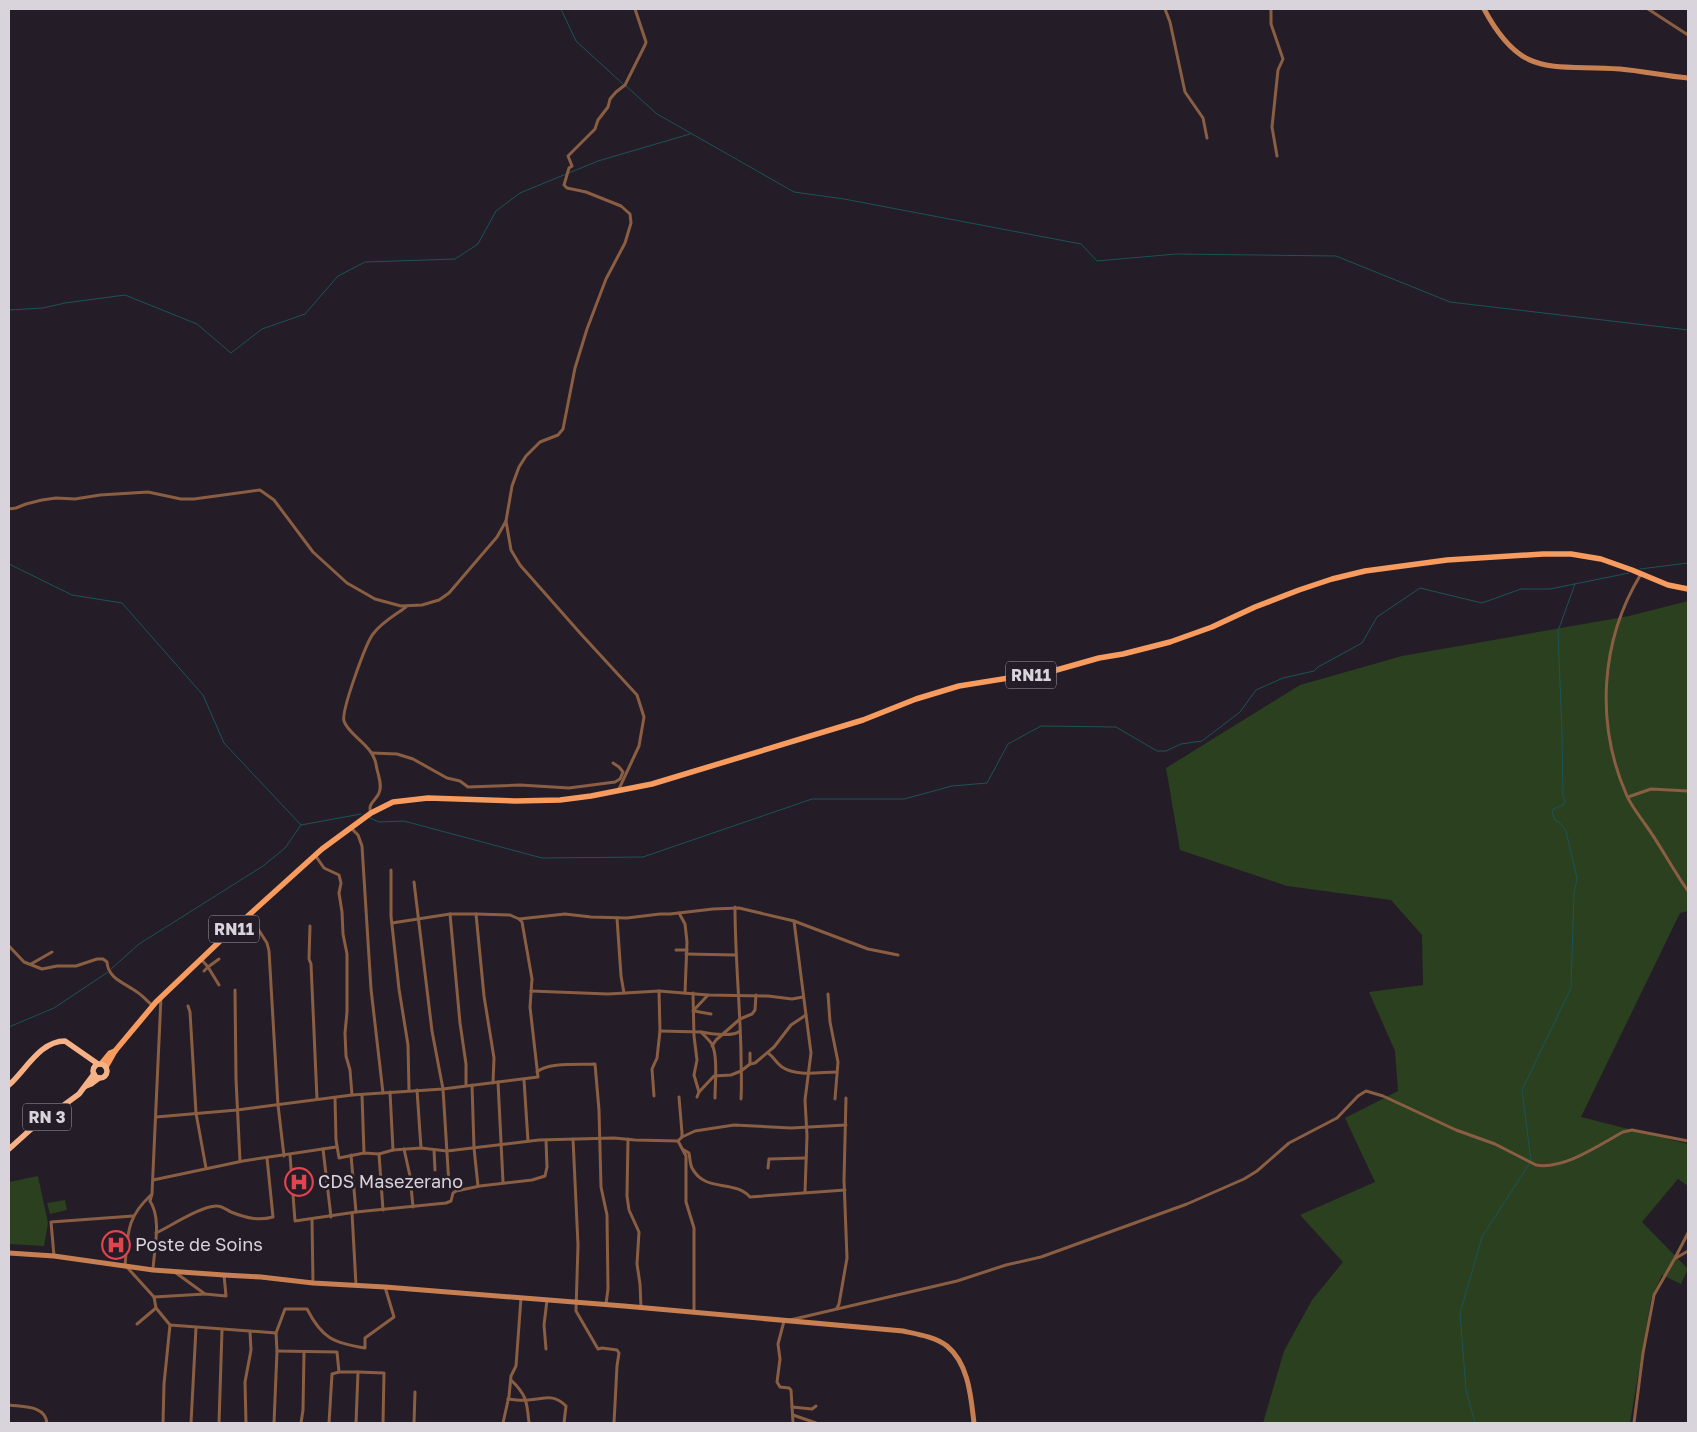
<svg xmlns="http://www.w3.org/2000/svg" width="1697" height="1432" font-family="'Golos Text',sans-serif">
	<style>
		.green { fill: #2b401f }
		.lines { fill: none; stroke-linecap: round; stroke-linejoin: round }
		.stream { stroke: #1a5458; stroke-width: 1 }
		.minor { stroke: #8a5e42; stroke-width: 3 }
		.secondary { stroke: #c88052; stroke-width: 5 }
		.primary { stroke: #f79b5e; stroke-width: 5.5 }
		.trunk { stroke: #f6b286; stroke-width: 5.5 }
		.labels { text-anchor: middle; stroke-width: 5; stroke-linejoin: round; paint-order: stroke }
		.shield { fill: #241c26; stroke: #a39da5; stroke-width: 1 }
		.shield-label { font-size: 16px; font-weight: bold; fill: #d9d4db }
		.poi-label { font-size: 18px; fill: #d9d4db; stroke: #241c26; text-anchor: start }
	</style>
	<rect width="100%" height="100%" fill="#241c26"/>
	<g class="green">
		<polygon points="1688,601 1688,911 1680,913 1581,1117 1688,1144 1688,1186 1678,1179 1642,1222 1688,1269 1681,1284 1662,1275 1651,1299 1630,1423 1263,1423 1284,1351 1312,1300 1343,1262 1300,1215 1375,1182 1345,1118 1398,1091 1395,1051 1369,992 1423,985 1422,935 1391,900 1287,886 1180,850 1166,768 1300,685 1402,656 1629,616"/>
		<polygon points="38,1176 48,1223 44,1246 9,1244 9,1182"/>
		<polygon points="65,1200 67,1210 50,1214 47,1203"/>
	</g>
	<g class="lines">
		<g class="stream">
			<polyline points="561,9 576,41 623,84"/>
			<polyline points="626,86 657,114 794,192 844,199 1081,244 1097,261 1176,254 1336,256 1450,302 1688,330"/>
			<polyline points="9,310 43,308 65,303 125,295 197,324 231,353 262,329 305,314 338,276 365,262 455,259 478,244 496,211 520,193 598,161 690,134"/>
			<polyline points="9,564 72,595 122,603 203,695 224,743 301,825 361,814"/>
			<polyline points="1640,569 1688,563"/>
			<polyline points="368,817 379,822 404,821 542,858 643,857 812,799 904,799 952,786 987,783 1008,744 1041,726 1116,727 1157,751 1166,751 1181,744 1202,741 1240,712 1256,690 1283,678 1314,671 1318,667 1362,643 1377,617 1420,588 1482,603 1521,589 1550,589 1629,573"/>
			<polyline points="111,969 139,944 263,866 285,848 301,825"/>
			<polyline points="9,1027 54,1008 108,972"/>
			<polyline points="1475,1423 1466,1390 1460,1313 1482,1237 1531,1161 1522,1090 1571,988 1574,894 1577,878 1566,831 1560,823 1555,820 1552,812 1553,809 1563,805 1565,801 1563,797 1562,733 1558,631 1575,584"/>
		</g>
		<g class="minor">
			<polyline points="1165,9 1170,22 1185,92 1203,118 1207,138"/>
			<polyline points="1271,9 1271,24 1283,59 1278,70 1272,127 1277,156"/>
			<polyline points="1648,9 1688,35"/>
			<polyline points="9,509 16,508 26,504 42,500 56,498 75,499 100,495 148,492 181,499 194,499 260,490 274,500 313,552 347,583 375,599 401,606 422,605 439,600 449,593 497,537 506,521 512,486 519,467 526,456 540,442 558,435 563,429 575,368 587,329 606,279 625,243 631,223 630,214 621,206 586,192 567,188 564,185 569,168 572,166 568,156 595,129 598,120 608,107 610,99 616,92 625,85 645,45 646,42 635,9"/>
			<polyline points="506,521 511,550 520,565 580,633 637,695 644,717 639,746 618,791"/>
			<path d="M1641,574c-41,67 -46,150 -14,222 5,11 12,19 18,28 16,22 28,46 43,67"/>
			<polyline points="372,753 397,754 413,759 447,778 460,781 468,787 520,785 569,788 615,782 620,779 623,772 619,767 613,763"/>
			<polyline points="1628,797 1651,789 1688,791"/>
			<path d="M371,813c-4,-10 5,-12 8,-20 4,-9 -2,-20 -3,-29 -4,-20 -28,-29 -32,-43 -3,-10 22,-78 29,-87 9,-12 21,-18 33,-27"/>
			<polyline points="351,828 358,835 362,846 371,989 383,1093"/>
			<polyline points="315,855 324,868 339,875 341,883 339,893 342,912 343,934 347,954 347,1012 345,1033 346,1056 350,1070 352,1095"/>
			<polyline points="391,870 391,916 399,989 408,1045 409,1090"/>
			<polyline points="414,882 432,1031 443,1089 449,1185"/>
			<path d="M735,907c0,49 5,97 6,146 0,15 1,30 0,46"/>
			<polyline points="679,913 685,924 687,942 685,993"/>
			<polyline points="450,914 460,1023 466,1064 466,1085"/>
			<polyline points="476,914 484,996 494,1058 493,1083"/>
			<polyline points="249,915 267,943 269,951 278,1105 284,1156"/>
			<polyline points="617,918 621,976 624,993"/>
			<polyline points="519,919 565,914 591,917 627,918 660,914 670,914 713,909 739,908 794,921 868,949 898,955"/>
			<polyline points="310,926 309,959 311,964 317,1099"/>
			<path d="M9,946l15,16 18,7 15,-3h19l21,-7h6l4,3c1,17 18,21 30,30 5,3 10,9 15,13"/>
			<polyline points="676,950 687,950"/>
			<polyline points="686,954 736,955"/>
			<polyline points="201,959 208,967 219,959"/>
			<polyline points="31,964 52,952"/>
			<polyline points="204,971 208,967 219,985"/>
			<polyline points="235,990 236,1079 240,1161"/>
			<polyline points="531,991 608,994 659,991 708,995 768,996 792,999 803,997"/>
			<polyline points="693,993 694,1036 697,1060 694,1075 699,1092 697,1097"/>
			<polyline points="828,994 830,1022 838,1062 835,1099"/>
			<polyline points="188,1006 190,1012 196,1113 206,1168"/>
			<polyline points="693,1011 708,995"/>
			<polyline points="694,1011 711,1014"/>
			<path d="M660,1031l41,1c4,4 8,8 11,12 6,13 3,39 3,54"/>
			<path d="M701,1032c10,2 32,5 39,-1"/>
			<polyline points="712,1046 716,1040 740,1019 752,1014 755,1010 756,995"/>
			<path d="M768,1053c6,4 8,10 14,14 15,10 38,5 55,5"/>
			<polyline points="750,1064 755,1063 774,1047 791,1025 806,1015 794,921"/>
			<path d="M537,1072c10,-10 44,-7 58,-8l4,46 2,77 6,28 1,74 -2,15"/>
			<polyline points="524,1080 528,1141"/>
			<polyline points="498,1082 503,1182"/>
			<polyline points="472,1085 474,1148 478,1186"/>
			<polyline points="417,1090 421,1148"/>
			<polyline points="390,1092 393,1150"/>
			<polyline points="699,1092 714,1076 731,1075 741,1071 750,1064 750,1053"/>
			<polyline points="362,1095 364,1153"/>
			<polyline points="654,1096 652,1069 657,1058 660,1031 659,991"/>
			<polyline points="335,1098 336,1140 339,1158 364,1153 379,1154 393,1150 421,1148 447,1151 539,1140 614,1138 635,1140 678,1141 682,1137 682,1133 679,1097"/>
			<polyline points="156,1117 237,1110 352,1095 443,1089 538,1077 530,1007 532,979 522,922 519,919 510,915 476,914 450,914 392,923"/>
			<polyline points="682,1137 695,1131 734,1125 791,1128 846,1125"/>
			<polyline points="573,1139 578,1245 576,1311 598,1349 602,1348 617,1350 619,1353 617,1366 614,1423"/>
			<polyline points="628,1139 627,1196 629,1210 639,1232 637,1264 640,1284 641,1308"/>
			<polyline points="678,1141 686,1156 686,1202 694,1228 694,1312"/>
			<polyline points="323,1149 331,1217"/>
			<polyline points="404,1149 410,1176 413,1207"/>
			<polyline points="434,1150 435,1170"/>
			<path d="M684,1150l5,3c1,5 1,11 3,15 13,25 42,11 58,29l95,-7"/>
			<polyline points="379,1154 383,1210"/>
			<polyline points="290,1155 295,1221 356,1212 446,1203 451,1201 453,1193 456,1191 480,1186 532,1180 545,1176 547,1167 546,1140"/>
			<polyline points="351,1155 356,1212"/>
			<polyline points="768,1168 769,1159 806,1158"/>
			<polyline points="153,1180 243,1161 336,1147"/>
			<polyline points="805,1192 807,1136 805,1100 811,1053 806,1015"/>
			<path d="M151,1195c-25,23 -23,39 -26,70l29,32 2,11 14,17 -6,59 -1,39"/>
			<polyline points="352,1213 356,1285"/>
			<polyline points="312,1219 313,1283"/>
			<path d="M156,1233c13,-6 47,-28 61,-27 5,0 10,4 14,6 15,6 27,9 42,5l-6,-59"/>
			<polyline points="54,1256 51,1222 133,1216"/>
			<polyline points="1676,1258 1688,1251"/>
			<path d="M153,1270c1,-21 9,-51 -3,-69l2,-7 9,-197"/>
			<polyline points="176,1273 205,1294 226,1296 224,1275"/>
			<polyline points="154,1297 205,1294"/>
			<polyline points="837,1308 839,1304 847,1258 844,1180 846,1098"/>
			<path d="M790,1320l167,-39 49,-16 35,-8 146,-53 57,-25 13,-8 32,-28 48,-25 21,-22 8,-5 17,5 73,34 39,14 41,21c28,5 63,-20 87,-33l9,-2 56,11"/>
			<polyline points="784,1321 778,1344 780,1359 777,1382 780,1387 789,1388 791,1390 793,1423"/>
			<polyline points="137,1324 156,1308"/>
			<polyline points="170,1325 276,1333"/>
			<polyline points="546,1349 544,1325 547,1300"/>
			<polyline points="277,1351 337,1352 339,1372 358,1372 356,1423"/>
			<polyline points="358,1372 384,1373 383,1423"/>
			<path d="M511,1380c16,15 16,23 18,43"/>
			<path d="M508,1399c7,1 14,2 20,1 17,-1 25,-7 38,6l-2,17"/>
			<path d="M9,1405c14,2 36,0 38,18"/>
			<polyline points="792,1407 812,1409 816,1406"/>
			<polyline points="793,1415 816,1423"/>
			<polyline points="191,1423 196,1328"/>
			<polyline points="219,1423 222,1330"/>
			<polyline points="246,1423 245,1382 251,1350 250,1332"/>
			<path d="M274,1423l3,-72 -1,-18 9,-24h22c15,29 26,34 58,39v-10l29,-21 -9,-30"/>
			<polyline points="301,1423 303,1410 304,1352"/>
			<polyline points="329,1423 332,1374 339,1372"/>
			<polyline points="414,1423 415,1392"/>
			<polyline points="503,1423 509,1396 511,1376 516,1366 521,1298"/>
			<polyline points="1634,1423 1643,1353 1654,1295 1675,1258 1688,1233"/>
		</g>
		<g class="secondary">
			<path d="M1484,9c38,71 67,55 136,60 23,2 45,7 68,9"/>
			<path d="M9,1253l45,3 99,14 71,5 37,2 52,6 72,4 239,19 279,25c14,3 33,6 44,15 22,18 24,52 27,77"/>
		</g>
		<g class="primary">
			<polyline points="101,1064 110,1053 115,1051"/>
			<polyline points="106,1067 115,1051 156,1002 219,942 322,849 371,813 393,802 428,798 516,801 560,800 591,796 652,784 863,720 916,699 959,686 1053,671 1099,658 1123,654 1170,642 1212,627 1255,607 1299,590 1332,579 1365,571 1447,560 1543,554 1571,554 1601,559 1632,570 1668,585 1688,589"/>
		</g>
		<g class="trunk">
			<circle cx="100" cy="1071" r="7"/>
			<path d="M9,1085c17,-15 31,-44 56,-44l33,23"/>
			<polyline points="86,1086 91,1084 99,1078"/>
			<polyline points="9,1149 30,1130 79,1094 94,1074"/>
		</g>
	</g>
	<defs>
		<symbol id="hospital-ring" viewBox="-11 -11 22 22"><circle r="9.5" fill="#241c26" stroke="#e0444e" stroke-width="1.5"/><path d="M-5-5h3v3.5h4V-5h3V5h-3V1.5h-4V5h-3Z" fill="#e0444e"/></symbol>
	</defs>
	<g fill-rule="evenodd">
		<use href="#hospital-ring" x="283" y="1166" width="32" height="32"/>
		<use href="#hospital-ring" x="100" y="1229" width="32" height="32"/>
	</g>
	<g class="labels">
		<g class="shield">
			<rect x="1006" y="661.5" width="50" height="27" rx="4"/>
			<rect x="209" y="915.5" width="50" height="27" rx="4"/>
			<rect x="23" y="1103.5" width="48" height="27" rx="4"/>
		</g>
		<g class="shield-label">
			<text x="1031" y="681">RN11</text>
			<text x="234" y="935">RN11</text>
			<text x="47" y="1123">RN 3</text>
		</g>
		<g class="poi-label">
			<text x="318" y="1188">CDS Masezerano</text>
			<text x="135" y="1251">Poste de Soins</text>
		</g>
	</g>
	<rect width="1697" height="1432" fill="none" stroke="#d9d4db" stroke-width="20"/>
</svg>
